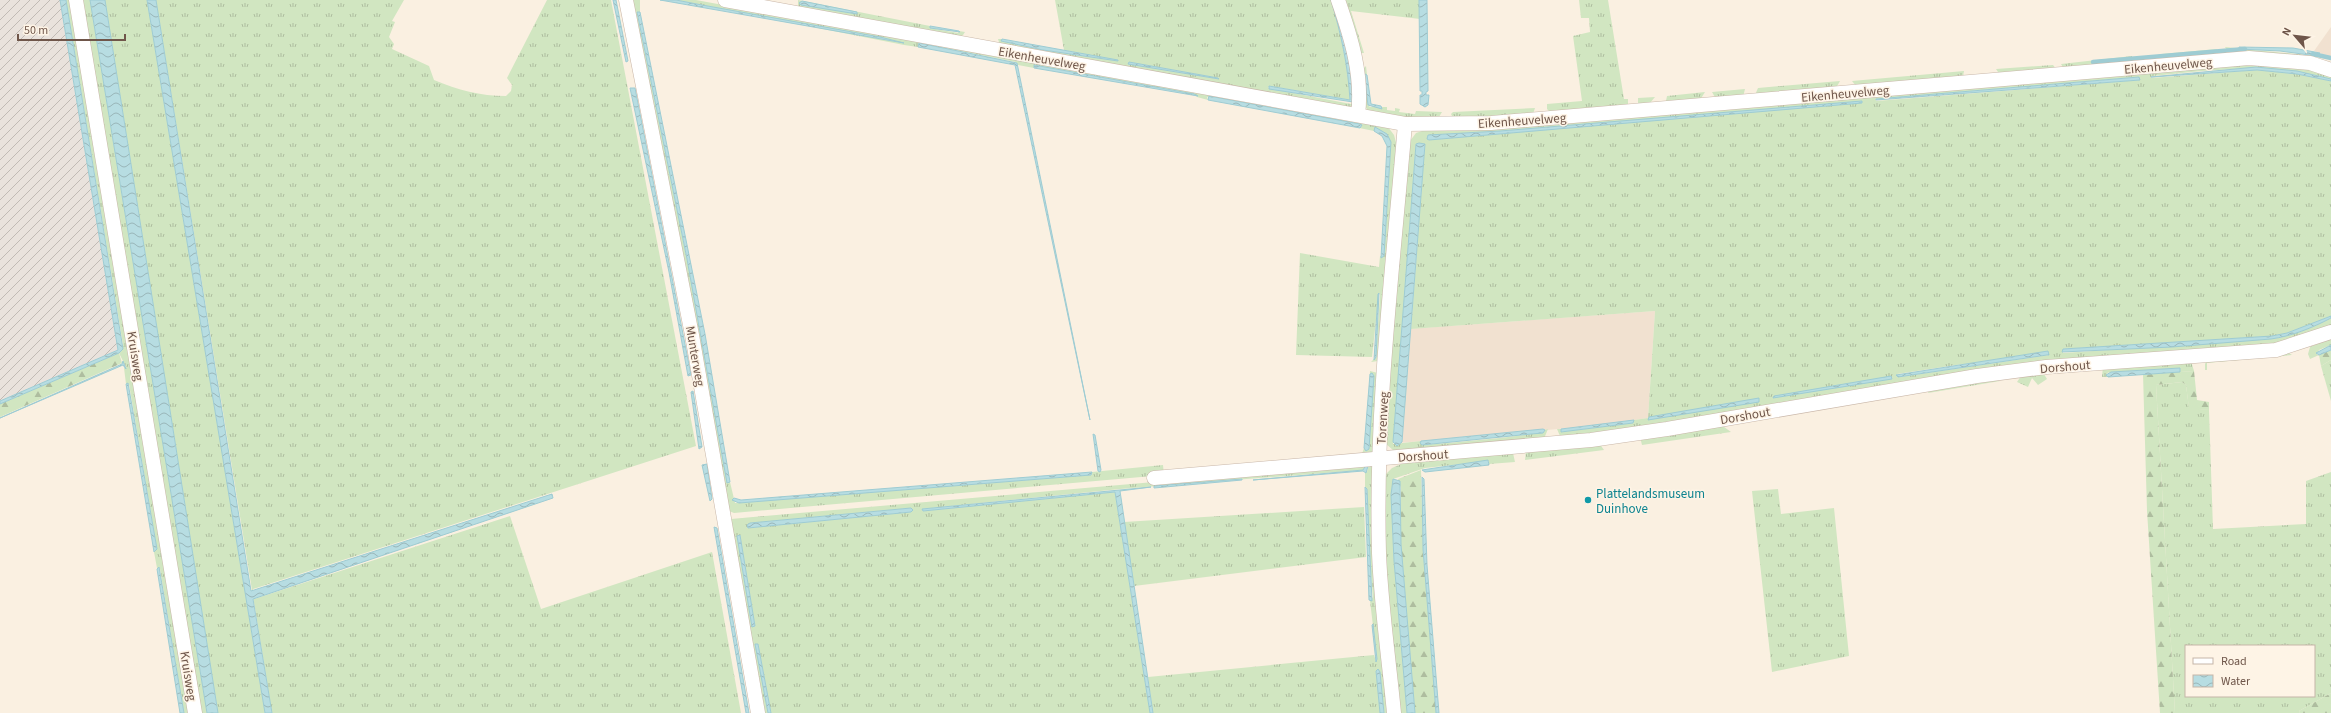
<svg xmlns="http://www.w3.org/2000/svg" width="2331" height="713" font-family="'Source Sans 3',sans-serif">
	<style>
		.residential { fill: #f1e1d0 }
		.industrial { fill: url(#industrial-furrows) }
		.grass { fill: url(#grass-tufts); fill-rule: evenodd }
		.forest { fill: url(#forest-firs) }
		.water { fill: url(#water-waves); stroke: #9eccd3 }
		.lines { fill: none; stroke-linecap: round; stroke-linejoin: round }
		.stream { stroke: #9eccd3; stroke-width: 4.5 }
		.minor-casing { stroke: #c9b7a9; stroke-width: 15 }
		.minor { stroke: #fff; stroke-width: 14 }
		.culture-dot { fill: #0f9aa8; stroke: #fef4e6; stroke-width: 1.5 }
		.labels { text-anchor: middle; stroke-width: 3; stroke-linejoin: round; paint-order: stroke }
		.street-label { font-size: 13px; fill: #6f564a; stroke: #fef4e6 }
		.culture-label { font-size: 13px; fill: #0d838f; stroke: #fef4e6; text-anchor: start }
	</style>
	<defs>
		<pattern id="industrial-furrows" width="10" height="10" patternUnits="userSpaceOnUse"><rect width="10" height="10" fill="#e9e2dc"/><path d="M-1 1l2-2M0 10L10 0M9 11l2-2" fill="none" stroke="#c1bab4"/></pattern>
		<pattern id="grass-tufts" width="24" height="20" patternUnits="userSpaceOnUse"><rect width="24" height="20" fill="#d1e6c1"/><path d="M3 7l-1-3M5 7V3M7 7l1-3M15 17l-1-3M17 17v-4M19 17l1-3" fill="none" stroke="#aebd9f"/></pattern>
		<pattern id="forest-firs" width="22" height="20" patternUnits="userSpaceOnUse"><rect width="22" height="20" fill="#d1e6c1"/><path d="M5 1l3.5 6h-7zM16 11l3.5 6h-7z" fill="#aebd9f"/></pattern>
		<pattern id="water-waves" width="16" height="10" patternUnits="userSpaceOnUse"><rect width="16" height="10" fill="#b7dde2"/><path d="M0 5q4-4 8 0t8 0" fill="none" stroke="#99b6b9"/></pattern>
	</defs>
	<rect width="100%" height="100%" fill="#faf0e1"/>
	<g class="residential">
		<polygon points="2331,27 2331,57 2314,51"/>
		<polygon points="1655,311 1648,418 1593,426 1399,443 1408,329"/>
	</g>
	<polygon class="industrial" points="0,0 60,0 118,350 0,402"/>
	<g class="grass">
		<polygon points="66,0 71,0 191,713 184,713 160,569 157,568 154,552 157,549 129,384 126,384 124,368 126,367 119,353 123,345"/>
		<polygon points="79,0 90,0 207,713 198,713"/>
		<polygon points="105,0 147,0 265,713 218,713"/>
		<path d="M156,0h248l-12,21 3,1 -6,15 5,7 -2,5 37,17 5,14c24,10 46,16 72,16l5,-5 1,-6 -5,-7 40,-78h64l85,446 -443,143 1,10 256,-83 31,93 171,-57 29,161h-469z"/>
		<polygon points="631,0 640,0 640,12 637,13 687,259 728,482 730,482 735,503 1091,475 1092,472 1163,465 1164,475 734,513 729,511"/>
		<polygon points="676,0 696,0 1388,127 1394,135 1397,146 1378,361 1371,362 1376,357 1380,295 1379,293 1372,357 1296,355 1300,253 1379,267 1380,256 1384,256 1391,142 1374,129 1374,131 1207,97 1208,100 1197,97 1194,94 1034,65 1034,68 1018,65 1016,62 919,43 918,47 904,45"/>
		<polygon points="798,0 930,26 930,28 958,33 959,31 965,32 963,35 958,38 798,9"/>
		<path d="M1055,0h276c10,34 17,65 19,100l-80,-14 -2,2 83,16 2,-4 -3,-32 -15,-68 17,52 4,50 -7,6 -349,-63 -2,-6h4l-1,2 42,9 75,11 -54,-11zM1129,62l89,16 1,1 -90,-15z"/>
		<polygon points="1341,0 1419,0 1420,19 1351,11 1364,53 1361,53"/>
		<polygon points="1579,0 1608,0 1624,99 1628,99 1628,106 1551,113 1547,109 1547,104 1582,101 1573,36 1590,32 1589,18 1581,18"/>
		<polygon points="2225,47 2317,56 2321,54 2313,59 2230,55"/>
		<polygon points="2217,49 2215,56 2158,61 2157,56 2161,54"/>
		<polygon points="2132,56 2134,63 2064,69 2061,64"/>
		<polygon points="2053,65 2057,70 2000,75 1996,69"/>
		<path d="M2237,65l56,1 38,8v5c-59,-17 -119,-9 -179,-3l-1,2 106,-8 40,4 34,7v235l-44,17 -15,3 -209,13v4l208,-14 12,-2 48,-19v10l-56,18 -162,12 -520,78h-33l-3,-7h4v3l72,-9 1,-3 14,-2 7,-107 -244,18 14,-185 -6,-1 -3,1 -23,300 28,-3 1,4c36,-3 73,-6 109,-11 7,-1 13,-4 17,-5l-5,12 -150,9 -7,-6 -2,-10 26,-293 6,-8 6,-2zM2139,77v3l-263,21v-2zM1863,102l-434,38 -2,-1 1,-4 72,-4zM2049,355l-150,22 -2,-3 59,-9z"/>
		<polygon points="1366,66 1367,75 1364,75 1368,105 1370,107 1387,107 1387,110 1395,111 1395,108 1400,109 1399,112 1415,114 1416,111 1442,112 1439,117 1415,118 1368,111 1364,104 1361,71"/>
		<polygon points="1964,71 1963,76 1856,86 1852,81"/>
		<polygon points="1840,81 1836,88 1755,95 1758,88"/>
		<polygon points="1745,89 1743,97 1716,99 1712,92"/>
		<polygon points="1705,92 1700,100 1667,103 1666,101 1667,96"/>
		<polygon points="1655,97 1650,103 1638,105 1638,98"/>
		<polygon points="1535,108 1533,114 1453,118 1451,114 1453,112"/>
		<polygon points="2331,338 2331,345 2319,350 2317,355 2319,355 2310,359 2308,354 2310,347"/>
		<polygon points="2289,353 2292,355 2207,363 2207,370 2205,370 2205,364 2207,360"/>
		<polygon points="2331,360 2331,401 2321,366"/>
		<polygon points="2191,361 2194,371 2180,372 2180,368 2111,372 2107,373 2108,377 2102,377 2103,366"/>
		<polygon points="1370,371 1378,373 1374,450 1372,453 1362,454 1364,448 1366,450"/>
		<polygon points="2042,371 2047,379 2038,385 2032,378 2028,387 2017,382 2023,373"/>
		<polygon points="1994,377 2000,381 1928,393 1930,387"/>
		<path d="M2182,382l4,3 3,23 20,2 4,119 93,-5v-43l25,-9v221l-32,18 1,2h-125l-19,-328zM2186,646h128v50h-128z"/>
		<polygon points="1720,424 1731,432 1642,445 1640,437"/>
		<polygon points="1599,443 1604,450 1525,460 1526,451"/>
		<polygon points="1513,453 1515,462 1489,464 1489,461 1425,468 1393,479 1391,495 1394,561 1407,713 1398,713 1384,543 1385,475 1392,468 1406,462"/>
		<path d="M1372,463l2,2 2,92 13,156h-5l-6,-44 -2,2 4,42h-227l-5,-36 226,-22 2,6 1,-2 -7,-58 3,-4 -5,-57 -1,-51 -2,-2v-14l2,-1 1,-5 -2,-2 -3,5 -243,19 -198,20 1,2 192,-19 35,221h-379l-13,-69h-2l12,69h-6l-33,-190 2,-4zM911,508l2,2 -2,2 -163,16 -1,-3 3,-2zM740,535l15,91 -3,1 -15,-91z"/>
		<polygon points="1778,489 1781,514 1834,508 1849,656 1772,672 1752,491"/>
		<polygon points="1364,507 1366,557 1134,586 1124,522"/>
	</g>
	<g class="forest">
		<polygon points="2331,350 2331,360 2321,366 2319,355"/>
		<polygon points="119,353 122,363 0,417 0,404"/>
		<polygon points="2194,371 2197,400 2209,402 2209,410 2189,409 2186,385 2182,382 2156,385 2175,713 2160,713 2147,511 2143,374"/>
		<polygon points="1421,470 1423,549 1436,713 1415,713 1401,544 1401,488 1398,479"/>
		<polygon points="2331,693 2331,713 2300,713 2299,711"/>
	</g>
	<g class="water">
		<polygon points="60,0 66,0 123,349 119,353 0,404 0,401 118,350"/>
		<polygon points="90,0 105,0 218,713 207,713"/>
		<polygon points="147,0 156,0 251,591 552,494 553,498 253,599 272,713 265,713"/>
		<polygon points="613,0 616,0 628,61 626,62"/>
		<polygon points="660,0 676,0 702,5 880,37 904,43"/>
		<path d="M1331,0h3c10,34 18,67 19,102l-84,-13v-3l81,14c-2,-35 -9,-66 -19,-100z"/>
		<polygon points="1419,0 1427,0 1428,91 1426,92 1426,95 1429,95 1428,105 1425,107 1420,104 1420,95 1422,95 1422,91 1420,91"/>
		<polygon points="802,1 857,12 857,14 801,5 799,3"/>
		<polygon points="637,12 640,12 705,334 730,482 727,483 687,259"/>
		<polygon points="930,26 959,31 960,32 930,28"/>
		<polygon points="1002,39 1118,60 1118,61 1043,50 1001,41"/>
		<polygon points="919,43 1017,63 1090,420 1015,65 918,47"/>
		<polygon points="2239,47 2293,48 2320,53 2317,56 2280,51 2239,49"/>
		<polygon points="1129,62 1218,78 1219,79 1128,64"/>
		<polygon points="1034,65 1194,94 1198,96 1034,68"/>
		<polygon points="2256,67 2297,71 2331,79 2331,81 2297,74 2257,70 2151,77"/>
		<polygon points="1365,74 1367,75 1371,104 1381,106 1382,109 1368,105 1364,75"/>
		<polygon points="2139,77 2140,80 1876,100 1876,99"/>
		<polygon points="630,88 635,88 691,375 688,376 669,272"/>
		<polygon points="1209,96 1360,124 1362,125 1360,128 1208,100"/>
		<polygon points="1862,101 1862,103 1429,140 1427,139 1428,135 1500,131"/>
		<polygon points="1375,127 1387,134 1391,142 1384,256 1381,258 1387,146 1382,136 1374,131"/>
		<polygon points="1419,143 1425,144 1402,442 1397,446 1393,442 1416,144"/>
		<polygon points="1379,293 1376,357 1374,360 1378,294"/>
		<path d="M2331,316v2c-19,10 -39,18 -60,21l-99,8 -110,5 1,-3 209,-13 15,-3z"/>
		<polygon points="2331,345 2331,350 2319,355 2316,353"/>
		<polygon points="2048,351 2049,355 2047,355 1898,377 1896,375"/>
		<polygon points="123,361 126,369 123,365 0,418 122,364"/>
		<polygon points="2180,368 2180,372 2108,377 2106,375 2111,372"/>
		<polygon points="1372,373 1374,376 1369,449 1366,451 1364,448 1370,374"/>
		<polygon points="1891,376 1892,379 1773,398 1774,396"/>
		<polygon points="128,383 157,549 154,552 126,384"/>
		<polygon points="693,391 702,447 699,449 691,392"/>
		<polygon points="1759,398 1759,402 1648,420 1649,417"/>
		<polygon points="1634,420 1633,423 1561,432 1561,429"/>
		<polygon points="1543,429 1545,430 1543,433 1531,434 1422,445 1420,443 1421,441"/>
		<polygon points="1093,434 1095,435 1101,470 1100,472 1098,471"/>
		<polygon points="1488,460 1489,465 1425,472 1422,470"/>
		<polygon points="707,464 712,499 710,501 702,465"/>
		<polygon points="1366,465 1368,466 1366,473 1363,471 1253,480 1363,470"/>
		<polygon points="1092,472 1091,475 739,503 732,500 734,498 741,500"/>
		<polygon points="1422,477 1424,479 1427,565 1439,713 1436,713 1423,549"/>
		<polygon points="1393,479 1400,481 1401,544 1415,713 1407,713 1394,561 1391,495"/>
		<polygon points="1242,480 1154,488 1154,486 1242,479"/>
		<polygon points="1151,487 1120,491 1153,713 1150,713 1115,492 923,511 922,509"/>
		<polygon points="1365,487 1367,489 1372,601 1369,600"/>
		<polygon points="911,508 913,510 911,512 748,528 747,525 750,523"/>
		<polygon points="714,527 717,528 749,713 746,713"/>
		<polygon points="740,535 755,626 752,627 737,536"/>
		<polygon points="159,567 184,713 180,713 157,569"/>
		<polygon points="1373,624 1377,659 1376,662 1372,625"/>
		<polygon points="755,644 758,644 771,713 768,713"/>
		<polygon points="1378,669 1380,672 1384,713 1380,713 1376,671"/>
	</g>
	<g class="lines">
		<g class="stream">
			<polyline points="2313,54 2331,58"/>
			<polyline points="2093,62 2245,49"/>
		</g>
		<defs>
			<g id="minor">
				<polyline points="76,0 195,713"/>
				<polyline points="626,0 692,335 758,713"/>
				<polyline points="725,0 1405,124 1491,123 2249,58 2310,63 2331,70"/>
				<path d="M1338,0c13,37 25,75 20,115"/>
				<polyline points="1154,478 1591,440 1667,429 1977,376 2046,367 2276,350 2331,332"/>
				<path d="M1394,713c-5,-53 -13,-107 -15,-160 -4,-143 14,-287 26,-429"/>
			</g>
		</defs>
		<use href="#minor" class="minor-casing"/>
		<use href="#minor" class="minor"/>
	</g>
	<circle class="culture-dot" cx="1588" cy="500" r="4"/>
	<g class="labels">
		<g class="street-label">
			<text transform="translate(1042 58) rotate(10)" y="5">Eikenheuvelweg</text>
			<text transform="translate(2168 65) rotate(-5)" y="5">Eikenheuvelweg</text>
			<text transform="translate(1845 93) rotate(-5)" y="5">Eikenheuvelweg</text>
			<text transform="translate(1522 120) rotate(-4)" y="5">Eikenheuvelweg</text>
			<text transform="translate(136 356) rotate(81)" y="5">Kruisweg</text>
			<text transform="translate(696 356) rotate(80)" y="5">Munterweg</text>
			<text transform="translate(2065 366) rotate(-5)" y="5">Dorshout</text>
			<text transform="translate(1745 415) rotate(-10)" y="5">Dorshout</text>
			<text transform="translate(1382 418) rotate(-87)" y="5">Torenweg</text>
			<text transform="translate(1423 455) rotate(-4)" y="5">Dorshout</text>
			<text transform="translate(189 676) rotate(81)" y="5">Kruisweg</text>
		</g>
		<g class="culture-label">
			<text x="1596" y="498">Plattelandsmuseum<tspan x="1596" dy="15">Duinhove</tspan></text>
		</g>
	</g>
	<rect x="2185" y="645" width="130" height="52" fill="#fef4e6" stroke="#c5b5a8"/>
	<rect x="2193" y="658" width="20" height="6" fill="#ffffff" stroke="#c5b5a8"/>
	<text x="2221" y="665" font-size="12" fill="#6f564a">Road</text>
	<rect x="2193" y="675" width="20" height="12" fill="url(#water-waves)" stroke="#c5b5a8"/>
	<text x="2221" y="685" font-size="12" fill="#6f564a">Water</text>
	<g transform="translate(2295 36) rotate(298)" stroke="#fef4e6" stroke-width="3" paint-order="stroke">
	<path d="M0-3L7 15L0 10L-7 15Z" fill="#6f564a"/>
	<text y="-6" font-size="11" font-weight="bold" text-anchor="middle" fill="#6f564a">N</text>
	</g>
	<path d="M18 34v6h107v-6" fill="none" stroke="#6f564a" stroke-width="2"/>
	<text x="24" y="34" font-size="12" fill="#6f564a" stroke="#fef4e6" stroke-width="3" paint-order="stroke">50 m</text>
</svg>
